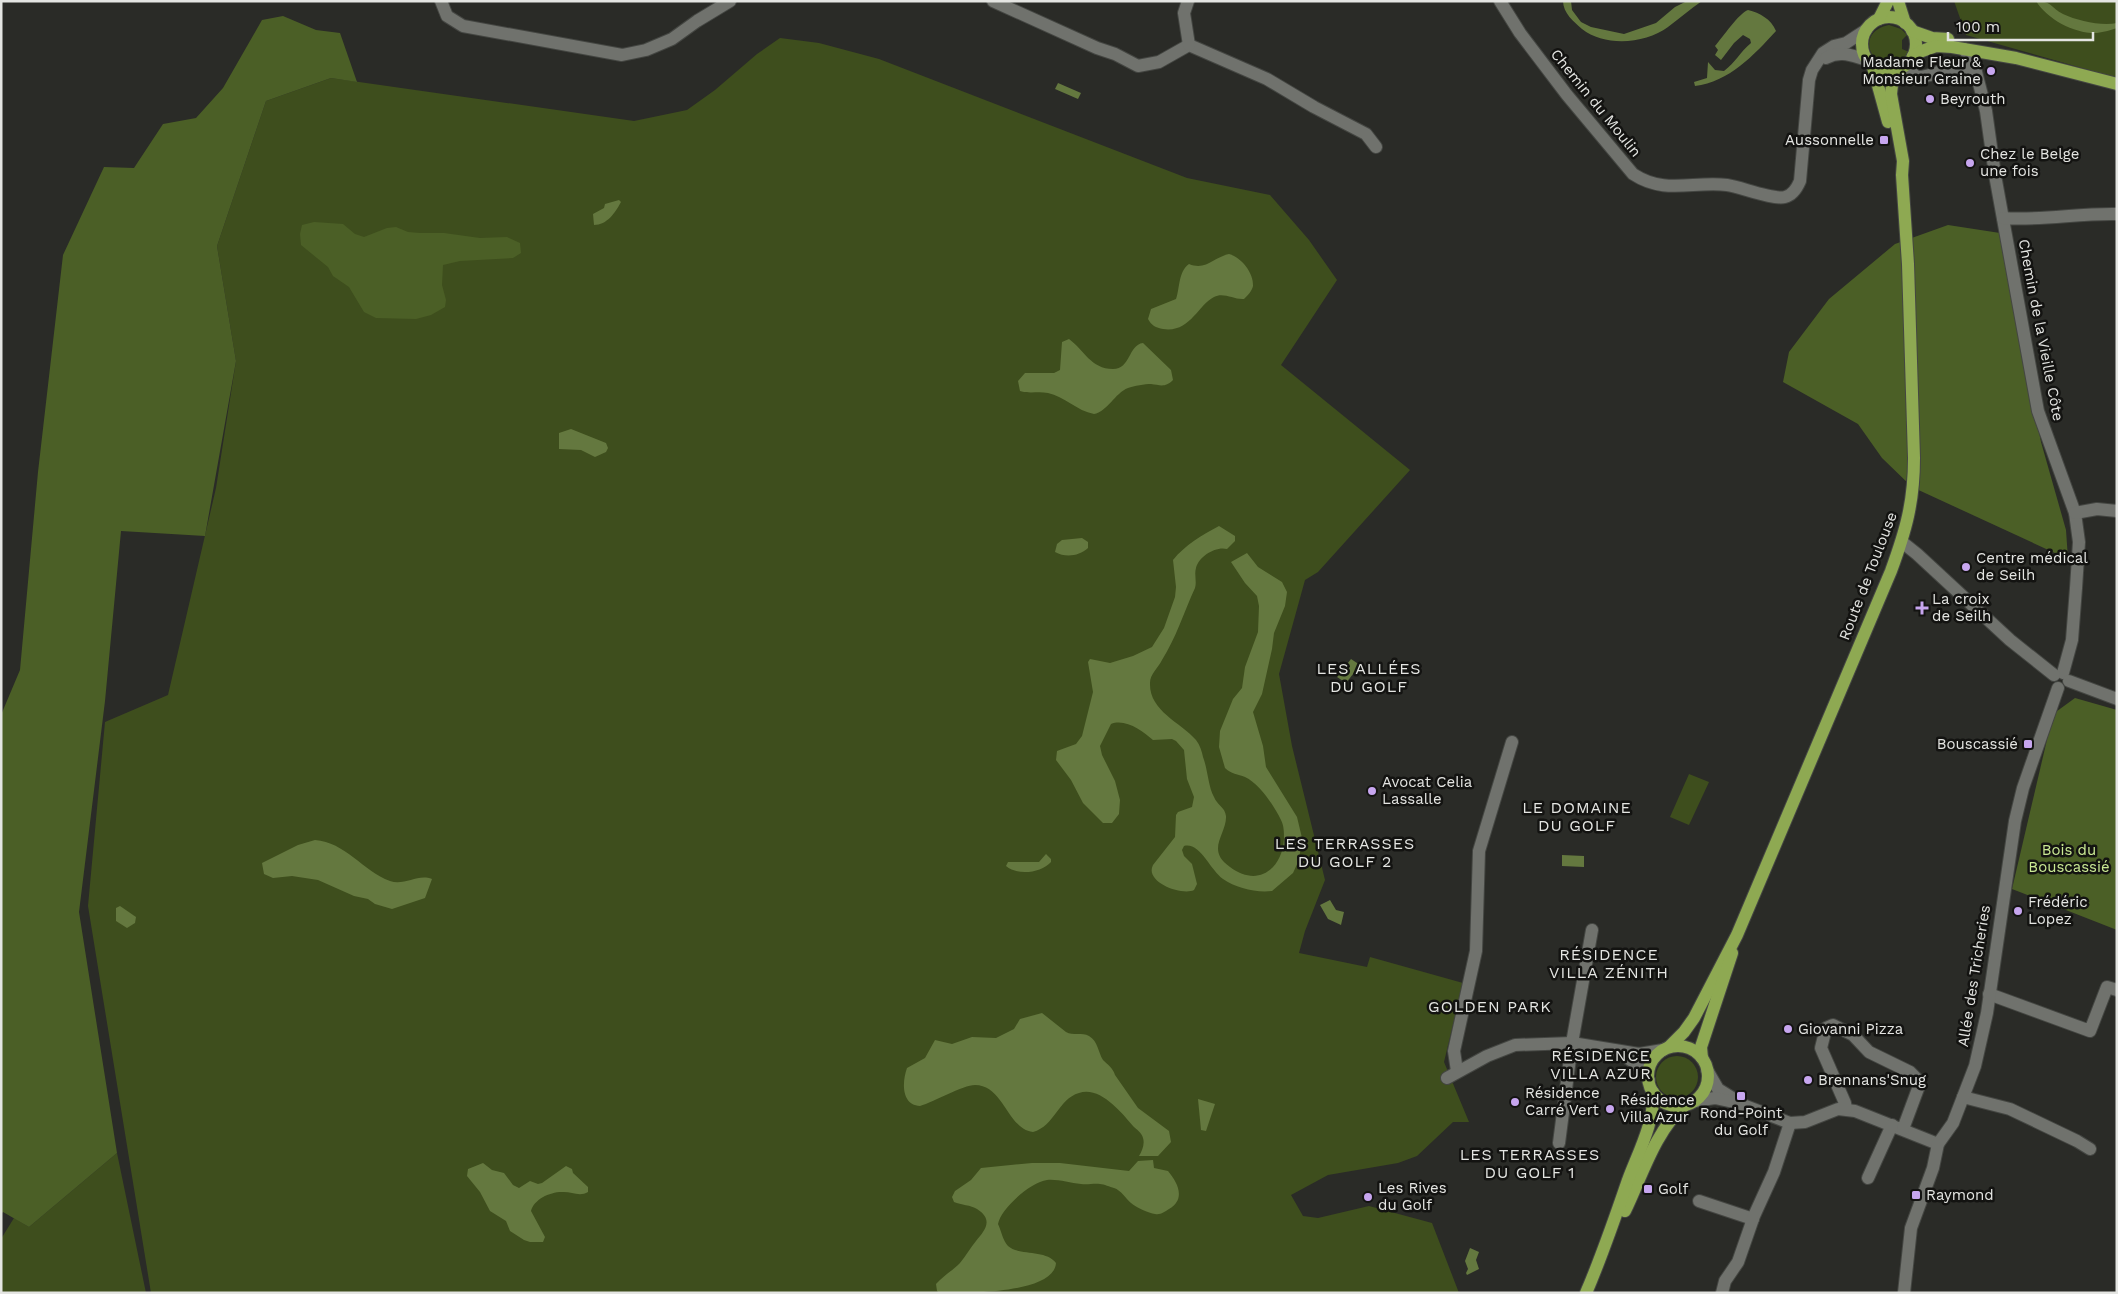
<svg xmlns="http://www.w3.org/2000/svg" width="2118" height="1294" font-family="'Work Sans',sans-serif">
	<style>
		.green { fill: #3e4e1d }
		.forest { fill: #4b5f26 }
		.water { fill: #64783f }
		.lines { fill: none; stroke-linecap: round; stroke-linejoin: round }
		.minor-casing { stroke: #444642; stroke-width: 14 }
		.major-casing { stroke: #444642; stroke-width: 14 }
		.minor { stroke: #70726d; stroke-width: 12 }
		.major { stroke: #8ea952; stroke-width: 12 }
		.poi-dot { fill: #c7a6ef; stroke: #131311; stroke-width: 2 }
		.labels { text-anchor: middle; stroke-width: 5; stroke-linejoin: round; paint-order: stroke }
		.poi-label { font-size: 15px; fill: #e4e5e2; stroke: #131311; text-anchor: start }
		.street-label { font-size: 15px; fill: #e4e5e2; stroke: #131311 }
		.park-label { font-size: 15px; fill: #cae994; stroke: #131311 }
		.neighbourhood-label { font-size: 16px; letter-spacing: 1px; fill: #e4e5e2; stroke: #131311 }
	</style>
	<rect width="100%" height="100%" fill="#2a2b27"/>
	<g class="green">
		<polygon points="1954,1 2117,1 2117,78 1966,35"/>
		<path d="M1889,25l12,4 6,6 -5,5v9l7,3c-24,39 -64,-18 -20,-27z"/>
		<polygon points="780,38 819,43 879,59 1187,178 1270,195 1309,240 1337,280 1281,365 1410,470 1318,572 1305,580 1279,674 1292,746 1325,880 1305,931 1299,953 1367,967 1370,957 1463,983 1444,1062 1469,1122 1453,1122 1417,1156 1398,1163 1328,1175 1291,1195 1303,1216 1318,1218 1369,1206 1432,1223 1459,1293 151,1293 88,906 105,722 168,695 216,488 236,361 217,246 266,101 331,78 634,121 687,110 715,90 757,54"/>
		<polygon points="1689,774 1709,782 1689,825 1670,817"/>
		<circle cx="1677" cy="1077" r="21"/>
		<polygon points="117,1153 146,1293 1,1293 1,1239 14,1218 29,1227"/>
	</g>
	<g class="forest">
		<polygon points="283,16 316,30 340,33 357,82 331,78 266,101 217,246 236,361 205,536 121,531 105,701 79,912 117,1153 29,1227 3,1212 1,1214 1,715 20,670 38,472 63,255 104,167 134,168 163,124 196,118 223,88 262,20"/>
		<polygon points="314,222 343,224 355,234 364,237 387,228 396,227 408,232 420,233 444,233 480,238 507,237 520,243 521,253 513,258 460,261 443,265 442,285 446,300 445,307 431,315 416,319 376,318 364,312 349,287 333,276 328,267 301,245 300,234 302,225"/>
		<polygon points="1948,225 2000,233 2041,442 2066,530 2068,559 1912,487 1882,458 1858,424 1783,382 1789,352 1829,299 1895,244"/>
		<polygon points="2075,698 2117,710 2117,930 2012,889 2053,714"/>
	</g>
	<g class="water">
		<path d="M1563,1h8l1,9 9,12 10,5 33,7 32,-11 19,-16 12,-6h15c-12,8 -22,17 -34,26 -23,17 -63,20 -86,2 -8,-7 -19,-16 -19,-28z"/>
		<path d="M2036,1c16,0 15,7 27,13 15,7 38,12 54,9v5c-6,2 -13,4 -20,5 -22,1 -49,-13 -61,-32z"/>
		<path d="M1748,10c12,3 23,9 28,21 -22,24 -47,51 -81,55l-1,-4 13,-4 1,-16 7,8 9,1c11,-8 16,-19 27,-28l-1,-4 -7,-4 -9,8 -13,17 -6,-5 3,-5 -3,-4c8,-9 24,-33 33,-36z"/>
		<polygon points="1058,83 1081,93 1078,99 1055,89"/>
		<path d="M619,200l2,2c-6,11 -14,23 -27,23l-1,-11 11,-6 1,-4z"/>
		<path d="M1229,254c12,3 25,19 24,32 -1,5 -5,9 -9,13 -10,1 -20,-7 -30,-2 -17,9 -24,36 -51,32 -7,-1 -12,-4 -15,-10l3,-10 25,-10c4,-11 2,-27 13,-35 17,7 25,-7 40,-10z"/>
		<path d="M1069,339c15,11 22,30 44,30 18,0 15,-24 30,-26l28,27 2,10c-8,8 -13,5 -22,4 -6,0 -17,2 -23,4 -13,5 -21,24 -34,26 -17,-3 -30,-18 -46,-21 -10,-2 -18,1 -28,-2l-2,-10 7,-8h29l6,-3 2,-28z"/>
		<polygon points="571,429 606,443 608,448 606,452 595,457 581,450 559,449 559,433"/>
		<path d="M1219,526l16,10v5l-8,8c-11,-3 -28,7 -31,19 -2,7 1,13 -1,20 -11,24 -19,50 -33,72 -4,8 -12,14 -12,23 -1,28 30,39 46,57 4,5 6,12 7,17 5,13 5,29 11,40 3,8 11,10 12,19 1,18 -21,34 4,51 28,21 52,2 54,-28 0,-7 0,-13 -3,-19 -7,-14 -21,-36 -36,-43 -7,-3 -14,-3 -20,-9l-6,-21 1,-16 13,-32 9,-11 3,-21 13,-35 1,-26 -2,-10 -12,-13 -14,-21 16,-9 11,14 24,15 5,10 -2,14 -11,27 -2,16 -10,45 -9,18 10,34 3,21 31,50 5,21 -3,22 -6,13 -21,18c-16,2 -36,-3 -49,-12 -13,-9 -23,-37 -39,-33l-2,4 2,6 8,8 5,20 -3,6c-12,6 -50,-8 -41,-25l22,-28 1,-22 2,-3 14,-5 2,-10 -7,-18 -3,-29 -8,-9 -4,-2 -19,1c-10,-9 -28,-22 -42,-16l-11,22 2,9 13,26 5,19 -1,14 -7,9h-9l-20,-20 -12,-23 -15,-20 1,-9 19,-7 6,-8 11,-44 -5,-30 2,-3 20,4 23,-7 19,-9 12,-19 11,-31 1,-10 -3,-27c12,-15 29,-25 46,-34z"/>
		<path d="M1082,538l6,4v6c-9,8 -22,10 -33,4l2,-8 5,-4z"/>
		<polygon points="1351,659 1360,665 1346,683 1337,677"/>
		<path d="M315,840c30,2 48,31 75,41 15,5 28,-8 42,-2l-7,19 -33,11 -17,-5 -7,-5 -14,-3 -36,-16 -26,-4 -19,2 -9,-4 -2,-11 36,-18z"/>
		<path d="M1046,854l5,5v3c-10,11 -33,14 -45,4l2,-4h31z"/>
		<polygon points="1562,855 1584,856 1584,867 1562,866"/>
		<polygon points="1330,900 1336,910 1344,912 1341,925 1328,919 1320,905"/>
		<polygon points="120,906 136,917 135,923 127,928 116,921 116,908"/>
		<path d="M1042,1013l24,19c7,4 16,0 23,4 9,5 9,16 14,24 5,5 10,8 12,15l23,33 31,23 2,11 -13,14h-19c3,-5 6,-12 4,-18 -1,-5 -7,-9 -10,-12 -12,-14 -33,-40 -54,-33 -21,6 -24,33 -46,39 -26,-3 -29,-47 -58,-47 -12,0 -41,17 -55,21 -19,-1 -18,-24 -13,-38l18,-10 10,-18 17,4 20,-7 24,1 18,-9 6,-10z"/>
		<polygon points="1198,1099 1215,1104 1206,1131 1201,1130"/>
		<path d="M1153,1160l1,8 14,3c10,12 18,28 1,38 -5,3 -8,6 -14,5 -6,-1 -20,-7 -24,-11 -5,-4 -10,-13 -17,-15 -4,-1 -10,-4 -14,-4 -6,-1 -12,1 -19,0 -11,-1 -23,-5 -34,-4 -16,2 -46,28 -49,44 3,6 5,17 10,22 11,10 38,3 48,17 -2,31 -89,30 -117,30l-2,-2 -1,-7c7,-8 16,-13 24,-21 6,-7 10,-15 16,-22 9,-11 18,-21 1,-32 -6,-4 -16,-4 -23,-7l-2,-5 3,-6 16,-11 10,-12 51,-5h28l69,8 9,-10z"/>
		<path d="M483,1163l9,7 12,3 9,12 6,3 11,-7 8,3 4,-1 24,-17 6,3 1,4 15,14v5c-8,5 -16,0 -24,0 -13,-1 -30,7 -33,19l14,26 -2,5h-13l-6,-2 -14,-9 -4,-10 -16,-10 -10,-19 -13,-16 1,-7z"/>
		<polygon points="1470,1248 1479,1252 1476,1260 1479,1269 1467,1275 1466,1273 1468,1269 1465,1261"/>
	</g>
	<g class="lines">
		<defs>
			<g id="minor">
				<polyline points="441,1 447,16 463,26 622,55 646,50 672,39 697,21 730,1"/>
				<polyline points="993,1 1097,48 1115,54 1138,66 1159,62 1189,45 1267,79 1314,107 1366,134 1376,147"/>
				<polyline points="1188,1 1184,13 1189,45"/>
				<path d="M1500,1l20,32 47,62 66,79c32,21 59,7 94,11 14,2 46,15 58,12 8,-2 12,-9 15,-16l9,-101 3,-10 11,-17 11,-7 12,-3 20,-13"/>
				<polyline points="1964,49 1974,64 1986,111 1995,175 2038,411 2075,513 2079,542 2076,588 2072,640 2063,673"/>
				<path d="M1826,58c15,-8 26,-2 42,2"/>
				<path d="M1908,63l3,8 5,6c26,1 36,-24 61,2"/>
				<path d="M2003,218c38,3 76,-5 114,-4"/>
				<polyline points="2075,513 2097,509 2117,511"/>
				<polyline points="1902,542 1917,554 2010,640 2054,675"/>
				<polyline points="2069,681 2117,699"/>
				<polyline points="1989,994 2090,1031 2107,987 2117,990"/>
				<polyline points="1619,1053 1637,1064 1649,1080"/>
				<polyline points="1707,1070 1718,1089 1734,1099"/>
				<polyline points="1457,1071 1454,1051 1476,951 1479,851 1512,742"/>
				<polyline points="1447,1078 1487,1056 1515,1045 1572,1043 1639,1054 1663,1050"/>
				<polyline points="1963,1097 2010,1109 2077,1141 2090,1149"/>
				<polyline points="1694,1101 1715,1098 1738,1103 1790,1123 1805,1122 1838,1109 1855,1111 1938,1144"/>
				<polyline points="1846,1109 1845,1103 1821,1048 1826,1028 1833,1025 1853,1035 1869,1052 1910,1072 1917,1079 1919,1086 1903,1129"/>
				<polyline points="1559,1143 1572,1043 1592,930"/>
				<polyline points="1868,1178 1892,1125"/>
				<polyline points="1699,1201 1753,1219"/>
				<polyline points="1722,1293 1725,1281 1738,1262 1754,1216 1774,1172 1790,1123"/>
				<polyline points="1904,1293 1911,1228 1933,1168 1938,1144 1953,1123 1975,1066 1987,1013 2015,821 2023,788 2058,688"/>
			</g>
			<g id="major">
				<polyline points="1898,1 1905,23"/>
				<circle cx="1889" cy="44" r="27"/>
				<polyline points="1879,19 1888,1"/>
				<polyline points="1912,31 1932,38 1948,39"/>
				<polyline points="1913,56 1922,51 1936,46 1952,47 2016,58 2117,84"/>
				<polyline points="1872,64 1888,122"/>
				<circle cx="1678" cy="1076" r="30"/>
				<path d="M1669,1047l15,-15 10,-14 43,-83 154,-364c15,-41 23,-69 23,-113l-6,-194 -6,-89 1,-14 -12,-67 1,-9 9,-17"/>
				<polyline points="1702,1058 1701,1047 1732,953"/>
				<path d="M1625,1211c17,-35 30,-80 60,-106"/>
				<path d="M1586,1293c16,-37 29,-75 42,-113 10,-27 27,-58 25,-88"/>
			</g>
		</defs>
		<use href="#minor" class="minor-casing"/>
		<use href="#major" class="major-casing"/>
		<use href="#minor" class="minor"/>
		<use href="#major" class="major"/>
	</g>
	<g class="poi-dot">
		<circle cx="1991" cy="71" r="5"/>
		<circle cx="1930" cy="99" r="5"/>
		<rect x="1879" y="135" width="10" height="10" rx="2.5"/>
		<circle cx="1970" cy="163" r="5"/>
		<circle cx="1966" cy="567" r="5"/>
		<path d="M1919.5 600.5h5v5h5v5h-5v5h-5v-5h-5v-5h5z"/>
		<rect x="2023" y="739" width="10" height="10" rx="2.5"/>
		<circle cx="1372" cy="791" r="5"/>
		<circle cx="2018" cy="911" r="5"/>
		<circle cx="1788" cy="1029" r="5"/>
		<circle cx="1808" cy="1080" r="5"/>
		<rect x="1736" y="1091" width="10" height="10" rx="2.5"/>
		<circle cx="1515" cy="1102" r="5"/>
		<circle cx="1610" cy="1109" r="5"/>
		<rect x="1643" y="1184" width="10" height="10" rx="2.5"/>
		<rect x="1911" y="1190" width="10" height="10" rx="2.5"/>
		<circle cx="1368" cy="1197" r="5"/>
	</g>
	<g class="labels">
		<g class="poi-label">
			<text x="1981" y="67" text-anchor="end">Madame Fleur &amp;<tspan x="1981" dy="17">Monsieur Graine</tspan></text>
			<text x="1940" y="104">Beyrouth</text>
			<text x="1874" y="145" text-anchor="end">Aussonnelle</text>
			<text x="1980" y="159">Chez le Belge<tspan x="1980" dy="17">une fois</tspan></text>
			<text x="1976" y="563">Centre médical<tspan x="1976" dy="17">de Seilh</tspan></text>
			<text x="1932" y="604">La croix<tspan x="1932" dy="17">de Seilh</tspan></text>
			<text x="2018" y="749" text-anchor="end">Bouscassié</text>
			<text x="1382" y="787">Avocat Celia<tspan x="1382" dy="17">Lassalle</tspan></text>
			<text x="2028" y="907">Frédéric<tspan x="2028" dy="17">Lopez</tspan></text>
			<text x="1798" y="1034">Giovanni Pizza</text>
			<text x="1818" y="1085">Brennans'Snug</text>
			<text x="1525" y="1098">Résidence<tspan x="1525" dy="17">Carré Vert</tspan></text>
			<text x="1620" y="1105">Résidence<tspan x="1620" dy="17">Villa Azur</tspan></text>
			<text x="1741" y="1118" text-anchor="middle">Rond-Point<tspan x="1741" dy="17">du Golf</tspan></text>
			<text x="1378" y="1193">Les Rives<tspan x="1378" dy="17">du Golf</tspan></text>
			<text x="1658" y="1194">Golf</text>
			<text x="1926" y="1200">Raymond</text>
		</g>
		<g class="street-label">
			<text transform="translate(1596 103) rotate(51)" y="5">Chemin du Moulin</text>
			<text transform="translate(2041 330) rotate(79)" y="5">Chemin de la Vieille Côte</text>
			<text transform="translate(1868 576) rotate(-69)" y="5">Route de Toulouse</text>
			<text transform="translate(1974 976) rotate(-81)" y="5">Allée des Tricheries</text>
		</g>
		<g class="park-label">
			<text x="2069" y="855">Bois du<tspan x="2069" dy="17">Bouscassié</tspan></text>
		</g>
		<g class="neighbourhood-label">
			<text x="1369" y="674">LES ALLÉES<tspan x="1369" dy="18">DU GOLF</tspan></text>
			<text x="1577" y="813">LE DOMAINE<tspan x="1577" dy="18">DU GOLF</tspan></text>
			<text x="1345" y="849">LES TERRASSES<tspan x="1345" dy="18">DU GOLF 2</tspan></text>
			<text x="1609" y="960">RÉSIDENCE<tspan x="1609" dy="18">VILLA ZÉNITH</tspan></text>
			<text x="1490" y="1012">GOLDEN PARK</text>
			<text x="1601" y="1061">RÉSIDENCE<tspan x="1601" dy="18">VILLA AZUR</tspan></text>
			<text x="1530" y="1160">LES TERRASSES<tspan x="1530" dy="18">DU GOLF 1</tspan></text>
		</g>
	</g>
	<rect width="2118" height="1294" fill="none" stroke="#e4e5e2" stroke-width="5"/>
	<path d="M1948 32v8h145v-8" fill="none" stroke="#e4e5e2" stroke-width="2.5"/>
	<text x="1956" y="32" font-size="15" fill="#e4e5e2" stroke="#131311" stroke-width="4" paint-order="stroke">100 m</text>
</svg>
